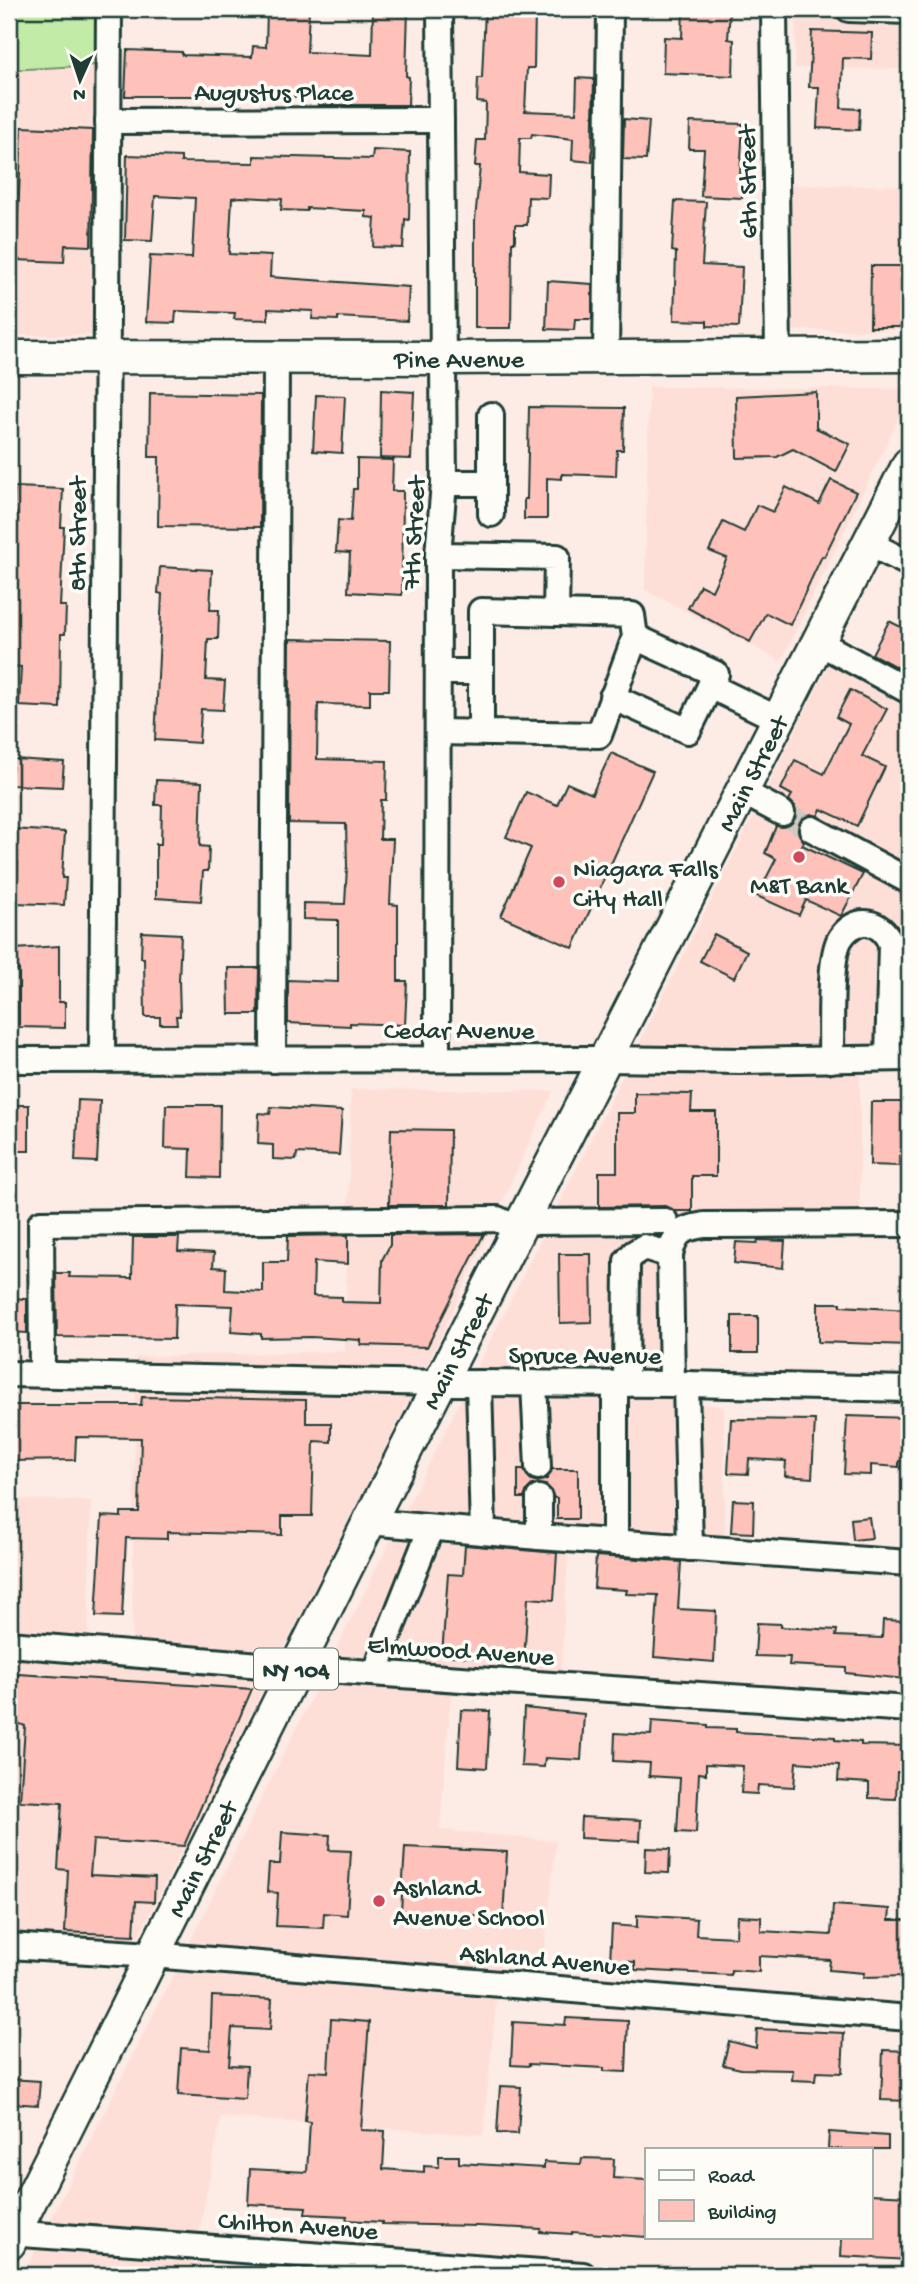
<svg xmlns="http://www.w3.org/2000/svg" width="918" height="2284" font-family="'Gochi Hand',sans-serif">
	<style>
		.built { fill: #fddfd8 }
		.green { fill: #c1eba7; stroke: #70946e; stroke-width: 2 }
		.building { fill: #fec2bb; stroke: #1f3d34; stroke-width: 2 }
		.lines { fill: none; stroke-linecap: round; stroke-linejoin: round }
		.minor-tunnel { stroke: #d1c8c2; stroke-width: 24; stroke-dasharray: 24 12; stroke-linecap: butt }
		.minor-casing { stroke: #1f3d34; stroke-width: 30 }
		.major-casing { stroke: #1f3d34; stroke-width: 37 }
		.minor { stroke: #fdfcf7; stroke-width: 24 }
		.major { stroke: #fdfcf7; stroke-width: 32 }
		.poi-dot { fill: #d1495b; stroke: #fdfcf7; stroke-width: 2.5 }
		.labels { text-anchor: middle; stroke-width: 7; stroke-linejoin: round; paint-order: stroke }
		.shield { fill: #fdfcf7; stroke: #62766e; stroke-width: 2 }
		.shield-label { font-size: 24px; font-weight: bold; fill: #1f3d34 }
		.street-label { font-size: 26px; fill: #1f3d34; stroke: #fdfcf7 }
		.poi-label { font-size: 26px; fill: #1f3d34; stroke: #fdfcf7; text-anchor: start }
	</style>
	<rect width="100%" height="100%" fill="#fdebe5"/>
	<filter id="ink" filterUnits="userSpaceOnUse"><feTurbulence type="fractalNoise" baseFrequency=".0143" numOctaves="2"/><feDisplacementMap in="SourceGraphic" scale="14" xChannelSelector="R" yChannelSelector="G"/><feConvolveMatrix kernelMatrix="1 2 1 2 8 2 1 2 1" color-interpolation-filters="sRGB"/></filter>
	<g filter="url(#ink)">
		<g class="built">
			<polygon points="796,9 909,9 909,69 795,68"/>
			<polygon points="9,64 97,65 94,335 9,335"/>
			<polygon points="782,185 909,186 909,330 782,330"/>
			<polygon points="649,387 909,389 909,397 781,661 645,590"/>
			<polygon points="839,644 909,688 909,1046 860,1046 860,1218 667,1224 670,1399 724,1407 725,1557 569,1543 560,1683 452,1679 440,1830 556,1841 542,1973 500,1962 483,2135 221,2117 191,2275 23,2275"/>
			<polygon points="351,1089 553,1091 432,1355 135,1943 9,1935 9,1499 91,1501 88,1638 132,1640 136,1357 345,1351"/>
		</g>
		<polygon class="green" points="9,9 99,9 97,65 9,70"/>
		<g class="building">
			<polygon points="267,9 309,9 307,52 372,55 373,9 408,9 406,76 409,77 408,105 318,105 318,98 210,92 210,96 125,96 127,50 182,52 182,55 252,57 253,46 266,47"/>
			<polygon points="485,9 535,9 534,68 527,68 525,111 576,113 577,78 594,79 592,162 572,160 573,139 532,134 531,138 520,138 519,172 549,174 548,198 528,197 527,225 515,225 515,242 512,242 511,328 475,328 475,221 480,166 475,166 477,140 485,140 486,103 477,102 478,78 482,78"/>
			<polygon points="683,9 730,9 728,39 734,40 733,76 663,73 664,37 682,38"/>
			<polygon points="812,31 872,33 871,59 843,58 841,108 860,109 859,130 817,128 819,87 809,87"/>
			<polygon points="624,119 649,121 646,160 623,159"/>
			<polygon points="690,122 743,124 740,176 743,176 742,198 701,196 704,149 689,149"/>
			<polygon points="22,127 93,130 91,246 65,245 64,262 16,260"/>
			<polygon points="373,150 410,152 409,220 405,219 403,248 373,247 375,218 366,217 366,211 307,208 307,211 281,210 282,199 241,197 232,198 229,254 271,256 270,277 409,287 407,321 338,317 338,320 312,319 313,311 268,309 268,320 234,319 235,313 176,311 175,323 146,322 150,256 192,258 195,198 155,196 152,241 125,240 127,155 181,157 181,162 254,163 254,156 372,159"/>
			<polygon points="675,201 706,202 702,265 742,267 739,327 707,326 707,321 674,320 676,252 672,251"/>
			<polygon points="871,266 909,266 909,327 870,327"/>
			<polygon points="548,281 592,284 592,319 575,319 574,330 546,329"/>
			<polygon points="381,390 414,392 411,459 380,458"/>
			<polygon points="816,392 816,428 850,444 836,472 793,449 777,457 737,458 736,396"/>
			<polygon points="150,393 261,395 260,527 158,526 159,457 149,457"/>
			<polygon points="316,395 345,396 342,453 313,451"/>
			<polygon points="529,407 624,408 623,450 617,450 616,476 562,474 562,479 547,478 547,519 524,519 524,499 527,499"/>
			<polygon points="357,459 393,460 392,491 403,491 402,595 348,592 350,553 336,552 338,520 351,521 353,489 357,489"/>
			<polygon points="831,480 856,492 824,557 822,556 790,625 766,613 750,642 688,608 700,585 712,591 727,558 709,551 723,522 744,532 757,505 773,512 786,487 819,504"/>
			<polygon points="15,487 63,489 61,527 64,527 60,606 66,606 65,634 61,634 60,708 19,706 21,667 11,666 13,631 9,631 9,603 11,604 12,570 14,570 17,513 14,513"/>
			<polygon points="160,567 212,570 210,610 219,610 218,639 208,639 206,680 225,681 223,710 201,709 199,743 155,740 162,594 158,593"/>
			<polygon points="889,621 909,631 909,674 872,654"/>
			<polygon points="290,639 390,641 389,690 370,690 370,705 318,704 317,759 387,761 386,800 381,800 380,839 393,839 390,904 398,905 398,981 407,981 405,1025 350,1023 350,1026 288,1023 288,980 338,982 338,920 303,919 303,903 345,904 347,866 346,824 289,823"/>
			<polygon points="850,690 887,709 862,756 885,767 857,826 821,809 818,816 811,814 804,817 799,823 797,830 804,842 802,845 863,874 841,916 806,900 799,915 757,896 776,859 765,853 776,826 789,826 795,819 795,806 789,800 792,795 781,789 795,760 824,774 849,724 836,717"/>
			<polygon points="611,753 653,771 573,948 501,916 531,848 506,837 526,792 557,805 567,783 592,794"/>
			<polygon points="13,759 64,762 62,787 11,785"/>
			<polygon points="156,780 202,782 200,846 209,847 208,871 203,871 201,901 156,898 156,844 161,844 162,805 155,805"/>
			<polygon points="9,829 65,832 62,878 66,878 64,905 16,903 18,862 9,862"/>
			<polygon points="142,932 181,934 179,980 180,1016 176,1016 177,1024 160,1024 160,1017 145,1017 144,958 141,958"/>
			<polygon points="714,934 747,951 734,978 700,961"/>
			<polygon points="59,946 59,1002 65,1002 65,1028 19,1027 19,970 16,970 15,949"/>
			<polygon points="228,968 259,968 258,1014 229,1014"/>
			<polygon points="635,1093 692,1094 691,1112 716,1112 716,1176 692,1176 692,1211 675,1211 665,1206 599,1207 599,1172 617,1172 617,1113 635,1113"/>
			<polygon points="78,1100 100,1101 97,1162 75,1161"/>
			<polygon points="871,1102 909,1102 909,1157 899,1156 899,1166 870,1165"/>
			<rect x="9" y="1105" width="20" height="46"/>
			<polygon points="166,1105 220,1105 219,1178 190,1177 191,1149 165,1148"/>
			<polygon points="271,1107 342,1111 339,1155 297,1153 296,1160 273,1159 273,1145 258,1144 259,1113 270,1114"/>
			<polygon points="391,1129 450,1130 449,1205 389,1205"/>
			<polygon points="484,1234 427,1347 361,1345 361,1340 311,1337 261,1338 261,1334 231,1332 233,1306 175,1304 174,1339 57,1337 56,1273 70,1273 69,1277 132,1278 133,1237 179,1237 178,1251 214,1253 213,1267 226,1268 225,1290 263,1292 263,1262 287,1262 288,1236 348,1235 348,1264 314,1262 313,1296 342,1297 342,1302 381,1303 382,1260 390,1245 390,1235"/>
			<polygon points="758,1240 785,1241 783,1268 734,1263 736,1242 757,1243"/>
			<polygon points="559,1254 591,1254 592,1322 560,1323"/>
			<polygon points="9,1298 27,1299 27,1333 9,1332"/>
			<polygon points="818,1303 841,1303 841,1306 909,1310 909,1345 818,1342"/>
			<rect x="732" y="1316" width="26" height="37"/>
			<polygon points="142,1397 306,1400 306,1423 331,1423 331,1442 314,1441 312,1516 282,1516 282,1535 167,1532 167,1539 126,1538 122,1617 96,1616 102,1516 121,1517 121,1512 139,1512 141,1438 76,1437 75,1460 9,1461 9,1405 141,1405"/>
			<polygon points="847,1416 909,1418 909,1462 899,1461 899,1467 871,1465 871,1475 844,1474"/>
			<polygon points="731,1419 815,1420 812,1478 785,1476 786,1461 749,1459 748,1474 728,1473"/>
			<polygon points="518,1469 523,1469 531,1480 538,1482 547,1479 552,1469 578,1469 578,1519 557,1519 557,1498 554,1498 551,1490 546,1485 532,1485 527,1490 524,1498 518,1498"/>
			<polygon points="733,1500 754,1501 753,1533 731,1532"/>
			<polygon points="869,1517 872,1538 853,1540 851,1519"/>
			<polygon points="465,1545 557,1553 554,1600 528,1598 524,1661 442,1655 448,1574 463,1575"/>
			<polygon points="596,1556 681,1562 678,1609 716,1611 714,1662 654,1657 658,1595 626,1594 627,1590 594,1588"/>
			<polygon points="883,1620 908,1621 905,1679 846,1673 846,1668 789,1665 790,1657 755,1656 757,1623 781,1624 781,1627 837,1630 836,1636 882,1638"/>
			<polygon points="18,1674 252,1689 184,1846 93,1840 90,1875 155,1878 154,1902 136,1901 134,1935 65,1932 68,1870 58,1869 62,1803 20,1801 25,1726 15,1722"/>
			<polygon points="524,1708 584,1714 581,1760 545,1758 544,1767 521,1766"/>
			<polygon points="461,1710 490,1711 487,1768 458,1766"/>
			<polygon points="652,1721 708,1725 708,1728 736,1729 736,1732 835,1737 835,1740 861,1742 861,1745 909,1746 909,1773 897,1772 896,1799 869,1798 869,1783 838,1781 839,1765 796,1762 794,1787 758,1785 757,1794 741,1793 743,1766 706,1764 706,1774 699,1773 696,1833 677,1832 680,1778 649,1776 650,1763 614,1761 615,1733 651,1735"/>
			<polygon points="581,1817 641,1820 640,1841 580,1838"/>
			<polygon points="282,1832 330,1835 329,1850 351,1851 347,1915 324,1913 323,1928 276,1926 278,1893 267,1892 269,1864 280,1864"/>
			<polygon points="405,1847 507,1852 503,1917 401,1911"/>
			<polygon points="646,1848 670,1849 669,1873 645,1872"/>
			<polygon points="833,1905 890,1909 889,1920 909,1920 909,1976 863,1977 864,1973 829,1970 830,1960 759,1956 759,1972 731,1970 731,1975 635,1970 635,1962 610,1961 612,1925 637,1927 637,1915 697,1919 696,1935 736,1937 737,1916 761,1917 761,1931 831,1935"/>
			<polygon points="212,1996 272,1999 270,2030 232,2028 229,2065 247,2066 245,2099 178,2095 181,2048 210,2050"/>
			<polygon points="566,2018 628,2021 626,2072 604,2071 604,2068 529,2064 529,2066 511,2065 513,2022 565,2025"/>
			<polygon points="331,2019 369,2022 361,2130 385,2131 383,2169 424,2172 424,2166 439,2167 439,2156 459,2156 459,2163 544,2168 544,2162 581,2164 582,2158 614,2159 613,2178 647,2180 647,2237 572,2232 572,2234 540,2232 541,2229 478,2226 382,2224 382,2222 346,2220 347,2216 305,2214 306,2207 248,2204 250,2169 307,2172 310,2122 305,2121 309,2071 328,2072"/>
			<polygon points="757,2029 844,2033 842,2073 816,2072 815,2081 792,2080 793,2070 741,2069 723,2065 729,2041 756,2048"/>
			<polygon points="883,2050 909,2051 909,2101 881,2100"/>
			<polygon points="9,2079 40,2081 38,2105 9,2103"/>
			<polygon points="500,2086 521,2087 518,2134 497,2133"/>
			<polygon points="829,2132 888,2136 888,2149 828,2149"/>
			<polygon points="871,2194 909,2196 909,2260 841,2256 842,2237 871,2237"/>
		</g>
		<g class="lines">
			<polyline class="minor-tunnel" points="782,813 812,829"/>
			<defs>
				<g id="minor">
					<polyline points="774,9 778,355"/>
					<polyline points="849,9 909,11"/>
					<polyline points="108,121 441,120"/>
					<polyline points="606,356 610,9"/>
					<polyline points="491,415 491,483"/>
					<polyline points="444,483 491,483 491,514"/>
					<polyline points="868,543 908,563 909,560"/>
					<polyline points="438,555 557,557 556,613"/>
					<polyline points="818,642 909,691"/>
					<polyline points="438,672 481,672"/>
					<polyline points="710,686 778,719"/>
					<polyline points="612,697 688,731 716,674 635,637"/>
					<polyline points="438,732 599,735 635,637 632,615 481,611 481,733"/>
					<polyline points="741,791 782,813"/>
					<polyline points="812,829 909,881"/>
					<polyline points="437,1059 438,555 444,483 440,9"/>
					<polyline points="9,1060 606,1059 740,1061 909,1058"/>
					<polyline points="102,1060 109,9"/>
					<polyline points="273,1060 276,357"/>
					<path d="M831,1060c1,-27 -3,-101 9,-121 15,-24 41,-20 51,5l-3,114"/>
					<polyline points="521,1222 665,1221"/>
					<polyline points="9,1374 441,1383 686,1384 909,1389"/>
					<polyline points="42,1374 41,1223 497,1219 517,1228"/>
					<polyline points="479,1383 483,1532"/>
					<polyline points="534,1383 538,1467"/>
					<polyline points="615,1384 615,1543"/>
					<polyline points="626,1384 627,1261 634,1253 644,1247 670,1255"/>
					<path d="M672,1384l-2,-129c5,-23 11,-26 34,-30l205,-1"/>
					<polyline points="686,1384 690,1548"/>
					<polyline points="539,1498 539,1537"/>
					<polyline points="369,1522 539,1537 909,1563"/>
					<polyline points="9,1644 296,1668 909,1709"/>
					<polyline points="376,1673 387,1639 431,1528"/>
					<polyline points="9,1946 152,1955 909,2018"/>
					<polyline points="9,2233 583,2275"/>
				</g>
				<g id="major">
					<path id="s1" d="M9,357l436,1 464,-3"/>
					<path id="s2" d="M9,2243l360,-721 540,-1058"/>
				</g>
			</defs>
			<use href="#minor" class="minor-casing"/>
			<use href="#major" class="major-casing"/>
			<use href="#minor" class="minor"/>
			<use href="#major" class="major"/>
		</g>
	</g>
	<g class="poi-dot">
		<circle cx="799" cy="857" r="7"/>
		<circle cx="559" cy="882" r="7"/>
		<circle cx="379" cy="1901" r="7"/>
	</g>
	<g class="labels">
		<rect class="shield" x="254" y="1648.5" width="84" height="41" rx="5"/>
		<g class="shield-label">
			<text x="296" y="1677">NY 104</text>
		</g>
		<g class="street-label">
			<text x="274" y="100">Augustus Place</text>
			<text transform="translate(746 182) rotate(-91)" y="9">6th Street</text>
			<text dy="9" stroke="none"><textPath href="#s1" startOffset="450">Pine Avenue</textPath></text>
			<text transform="translate(412 533) rotate(-87)" y="9">7th Street</text>
			<text transform="translate(76 534) rotate(-90)" y="9">8th Street</text>
			<text dy="9" stroke="none"><textPath href="#s2" startOffset="1647">Main Street</textPath></text>
			<text x="459" y="1038">Cedar Avenue</text>
			<text dy="9" stroke="none"><textPath href="#s2" startOffset="998">Main Street</textPath></text>
			<text x="585" y="1363">Spruce Avenue</text>
			<text transform="translate(461 1649) rotate(4)" y="9">Elmwood Avenue</text>
			<text dy="9" stroke="none"><textPath href="#s2" startOffset="430">Main Street</textPath></text>
			<text transform="translate(545 1958) rotate(5)" y="9">Ashland Avenue</text>
			<text transform="translate(298 2224) rotate(4)" y="9">Chilton Avenue</text>
		</g>
		<g class="poi-label">
			<text x="573" y="876">Niagara Falls<tspan x="573" dy="30">City Hall</tspan></text>
			<text x="799" y="893" text-anchor="middle">M&amp;T Bank</text>
			<text x="393" y="1895">Ashland<tspan x="393" dy="30">Avenue School</tspan></text>
		</g>
	</g>
	<rect width="918" height="2284" fill="none" stroke="#fdfcf7" stroke-width="35"/>
	<rect x="18" y="18" width="883" height="2249" fill="none" stroke="#1f3d34" stroke-width="2.5" filter="url(#ink)"/>
	<rect x="645" y="2148" width="228" height="91" fill="#fdfcf7" stroke="#a4b0a9" stroke-width="2"/>
	<rect x="659" y="2170" width="35" height="10" fill="#fdfcf7" stroke="#a4b0a9" stroke-width="2"/>
	<text x="708" y="2182" font-size="21" fill="#1f3d34">Road</text>
	<rect x="659" y="2200" width="35" height="21" fill="#fec2bb" stroke="#a4b0a9" stroke-width="2"/>
	<text x="708" y="2218" font-size="21" fill="#1f3d34">Building</text>
	<g transform="translate(80 80) rotate(183)" stroke="#fdfcf7" stroke-width="5" paint-order="stroke">
	<path d="M0-5L12 26L0 18L-12 26Z" fill="#1f3d34"/>
	<text y="-10" font-size="19" font-weight="bold" text-anchor="middle" fill="#1f3d34">N</text>
	</g>
</svg>
